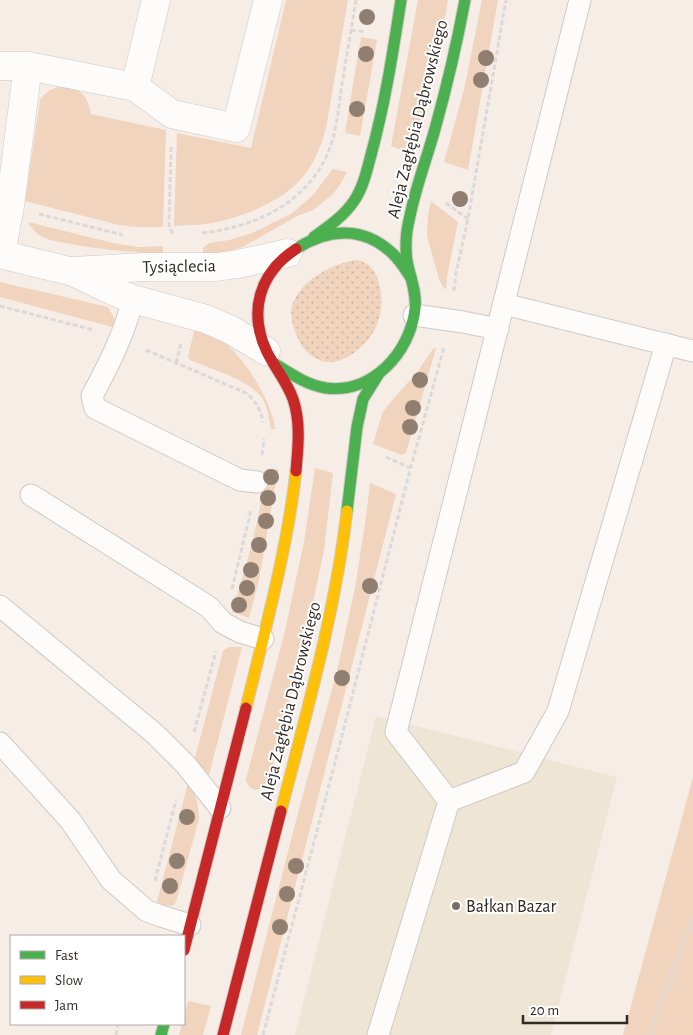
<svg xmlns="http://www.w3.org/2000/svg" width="693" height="1035" font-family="'Alegreya Sans',sans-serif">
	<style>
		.commercial { fill: #eee5d5 }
		.grass { fill: #f0d4bd }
		.garden { fill: url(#garden-dots) }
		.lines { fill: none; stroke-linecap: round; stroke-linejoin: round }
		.lane-casing { stroke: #d0c9c3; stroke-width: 23 }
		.street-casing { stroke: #d0c9c3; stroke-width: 29 }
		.fast-casing { stroke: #d0c9c3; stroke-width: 13 }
		.slow-casing { stroke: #d0c9c3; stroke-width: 13 }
		.jam-casing { stroke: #d0c9c3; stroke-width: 13 }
		.path { stroke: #dcd9d8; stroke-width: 3; stroke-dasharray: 5 2.5; stroke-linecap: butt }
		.lane { stroke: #fefcfb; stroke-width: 21 }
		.street { stroke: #fefcfb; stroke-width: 28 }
		.fast { stroke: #4caf50; stroke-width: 11 }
		.slow { stroke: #ffc107; stroke-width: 11 }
		.jam { stroke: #c62828; stroke-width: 11 }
		.tree { fill: #907f70 }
		.poi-dot { fill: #766f69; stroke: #fff; stroke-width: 2 }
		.labels { text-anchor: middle; stroke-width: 4; stroke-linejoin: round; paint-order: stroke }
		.street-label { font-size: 18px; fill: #312b26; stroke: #fff }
		.poi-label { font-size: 18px; fill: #312b26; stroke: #fff; text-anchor: start }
	</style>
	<defs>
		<pattern id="garden-dots" width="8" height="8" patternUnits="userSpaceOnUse" patternTransform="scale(1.25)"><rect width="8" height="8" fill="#f0d4bd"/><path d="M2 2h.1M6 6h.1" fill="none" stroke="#ceb6a2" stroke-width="1.8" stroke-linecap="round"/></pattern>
	</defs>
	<rect width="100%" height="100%" fill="#f6ede6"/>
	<polygon class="commercial" points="376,716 617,777 551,1035 295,1035"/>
	<g class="grass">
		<path d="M286,0h62l-22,128c-11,42 -29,63 -69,81 -14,6 -29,11 -44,14 -13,2 -26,2 -39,3l3,-93 74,15z"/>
		<path d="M418,0h30c-8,52 -21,102 -37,153l-20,-7z"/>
		<polygon points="482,0 498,0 468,170 444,162 464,90"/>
		<polygon points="361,37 377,40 360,136 345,133"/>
		<path d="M65,86c17,3 23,11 26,28l75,16 -3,97h-26l-18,-2 -94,-24 15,-101c6,-9 14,-13 25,-14z"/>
		<polygon points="333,169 347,172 340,185 332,195 313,210 297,216 243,247 218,254 203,255 203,248 209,243 229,240 252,233 291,214 312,196"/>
		<polygon points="431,201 458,222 447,276 446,290 442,285 439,279 427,236 428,215"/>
		<path d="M28,222l85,21 25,4 25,-1v8c-31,-2 -62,-4 -92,-10 -10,-2 -22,-3 -30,-8 -6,-3 -10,-9 -13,-14z"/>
		<polygon points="0,282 108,307 115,320 116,328 0,297"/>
		<path d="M195,328c8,4 17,7 24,11 23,13 54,64 56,90h-4c-2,-11 -3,-21 -9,-31 -11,-17 -53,-30 -72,-38l-2,-4z"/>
		<polygon points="436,348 406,453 402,455 373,444 382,414 388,405 418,371 433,349"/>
		<path d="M315,468l18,5 -9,77 -16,76 -39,155c-6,12 -21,12 -23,-2l38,-144 20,-93z"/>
		<path d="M266,469h12l-19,111 -10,38 -17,-6c15,-47 28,-94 34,-143z"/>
		<polygon points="370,483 396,494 257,1035 241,1035 299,809 337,671 355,588 366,517"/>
		<polygon points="229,647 242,647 209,775 203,772 195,758 223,651"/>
		<polygon points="693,777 693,1035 623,1035"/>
		<path d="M188,783c9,13 10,20 11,36l-23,83 -3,4 -11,-1 -5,-3z"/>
		<polygon points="188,1001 211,1006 203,1035 179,1035 182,1024 184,1024 184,1018"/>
	</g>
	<path class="garden" d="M358,260c15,5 19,13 22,28 2,11 2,23 -2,34 -5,16 -23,34 -40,39 -14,5 -31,-5 -38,-18 -5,-11 -11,-24 -8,-37 7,-25 42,-44 66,-46z"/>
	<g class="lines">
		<defs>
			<g id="lane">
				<path d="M133,299c-9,36 -24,65 -41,97l3,12 145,72 17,2"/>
				<polyline points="504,304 693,351"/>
				<polyline points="414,315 463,322 498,329"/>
				<polyline points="31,495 209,607 223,623 240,632 263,639"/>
				<polyline points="0,606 155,734 186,765 220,808"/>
				<polyline points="0,743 70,820 111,880 147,911 161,916 190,925"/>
				<polyline points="449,801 524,772 558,711 666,344"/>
				<polyline points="378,1035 449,801 396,732 580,0"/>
			</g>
			<g id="street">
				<polyline points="0,66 28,66 135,87 172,114 236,128 268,0"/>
				<polyline points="135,87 156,0"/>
				<polyline points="0,254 73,272 122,295 133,299 206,319 231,330 266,351"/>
				<polyline points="1,254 10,206 28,66"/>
				<polyline points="73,271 144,267 216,267 238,264 288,253"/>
			</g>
			<g id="fast">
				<path d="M314,237c14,-10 30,-21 40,-36 9,-13 13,-31 17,-46 14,-51 22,-103 30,-155"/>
				<path d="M296,249c32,-21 67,-23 96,4 8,7 13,16 19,25"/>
				<path d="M275,364c16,10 32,21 51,24 46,6 84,-35 89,-79 2,-16 -5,-32 -8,-48 -2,-15 -1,-30 3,-45 6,-30 17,-58 25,-87 12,-43 22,-86 30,-129"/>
				<polyline points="347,511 357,427 363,399 378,375"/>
				<polyline points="161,1035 164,1024"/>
			</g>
			<g id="slow">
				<path d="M246,708c19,-78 41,-157 50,-237"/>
				<path d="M281,811c26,-100 54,-198 66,-300"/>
			</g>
			<g id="jam">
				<path d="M296,249c-37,24 -48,63 -29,103 8,16 20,30 26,47 8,23 5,49 3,72"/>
				<polyline points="184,950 246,708"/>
				<polyline points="223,1035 281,811"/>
			</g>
		</defs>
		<use href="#lane" class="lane-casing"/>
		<use href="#street" class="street-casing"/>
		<use href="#fast" class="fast-casing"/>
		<use href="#slow" class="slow-casing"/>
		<use href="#jam" class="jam-casing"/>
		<g class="path">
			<polyline points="351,30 365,32"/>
			<polyline points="171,147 169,225 173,235"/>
			<polyline points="446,203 468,219"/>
			<polyline points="39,214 123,235"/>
			<path d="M202,233c49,-5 102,-28 124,-76 10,-21 12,-44 15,-67 5,-30 10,-60 15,-90"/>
			<polyline points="454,291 456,273 468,219 506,0"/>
			<polyline points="0,306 94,330"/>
			<path d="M146,350l100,43c10,8 15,17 17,29"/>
			<polyline points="176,363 181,344"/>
			<polyline points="262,455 264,439"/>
			<polyline points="386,457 411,468"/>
			<polyline points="232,589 251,510"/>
			<polyline points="194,732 216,651"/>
			<polyline points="155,881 176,800"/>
			<polyline points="116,1035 118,1024"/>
			<polyline points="263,1035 337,755 410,470 444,347"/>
			<polyline points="649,1035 693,919"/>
		</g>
		<use href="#lane" class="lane"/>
		<use href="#street" class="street"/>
		<use href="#fast" class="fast"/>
		<use href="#slow" class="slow"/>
		<use href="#jam" class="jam"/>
	</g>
	<g class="tree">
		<circle cx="367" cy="17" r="8"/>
		<circle cx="366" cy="54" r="8"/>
		<circle cx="486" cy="58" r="8"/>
		<circle cx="481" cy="80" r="8"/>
		<circle cx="357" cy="109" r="8"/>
		<circle cx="460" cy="199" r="8"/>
		<circle cx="420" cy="380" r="8"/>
		<circle cx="413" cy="408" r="8"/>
		<circle cx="410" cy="427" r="8"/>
		<circle cx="271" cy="477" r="8"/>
		<circle cx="268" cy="498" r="8"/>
		<circle cx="266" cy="521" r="8"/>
		<circle cx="259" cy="545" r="8"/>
		<circle cx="251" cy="570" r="8"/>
		<circle cx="370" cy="586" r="8"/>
		<circle cx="247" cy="588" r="8"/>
		<circle cx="239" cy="605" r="8"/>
		<circle cx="342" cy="678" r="8"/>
		<circle cx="187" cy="817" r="8"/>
		<circle cx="177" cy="861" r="8"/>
		<circle cx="296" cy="866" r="8"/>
		<circle cx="170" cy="886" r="8"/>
		<circle cx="287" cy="894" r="8"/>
		<circle cx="280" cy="927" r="8"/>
	</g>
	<circle class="poi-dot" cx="456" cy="906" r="5"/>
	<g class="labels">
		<g class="street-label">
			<text transform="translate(417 119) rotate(-76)" y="6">Aleja Zagłębia Dąbrowskiego</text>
			<text transform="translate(179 266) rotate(-1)" y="6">Tysiąclecia</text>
			<text transform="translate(290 701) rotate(-76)" y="6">Aleja Zagłębia Dąbrowskiego</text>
		</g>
		<g class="poi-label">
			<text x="466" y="912">Bałkan Bazar</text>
		</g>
	</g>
	<rect x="10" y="935" width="175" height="90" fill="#ffffff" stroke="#adaaa8"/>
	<rect x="20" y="951" width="25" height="8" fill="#4caf50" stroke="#adaaa8"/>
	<text x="55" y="960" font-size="15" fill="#312b26">Fast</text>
	<rect x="20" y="976" width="25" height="8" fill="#ffc107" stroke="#adaaa8"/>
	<text x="55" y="985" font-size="15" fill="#312b26">Slow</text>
	<rect x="20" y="1001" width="25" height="8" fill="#c62828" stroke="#adaaa8"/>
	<text x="55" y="1010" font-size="15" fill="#312b26">Jam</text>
	<path d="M523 1015v8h104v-8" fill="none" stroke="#312b26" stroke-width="2.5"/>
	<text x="530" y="1015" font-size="15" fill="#312b26" stroke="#ffffff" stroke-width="4" paint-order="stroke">20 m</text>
</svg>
